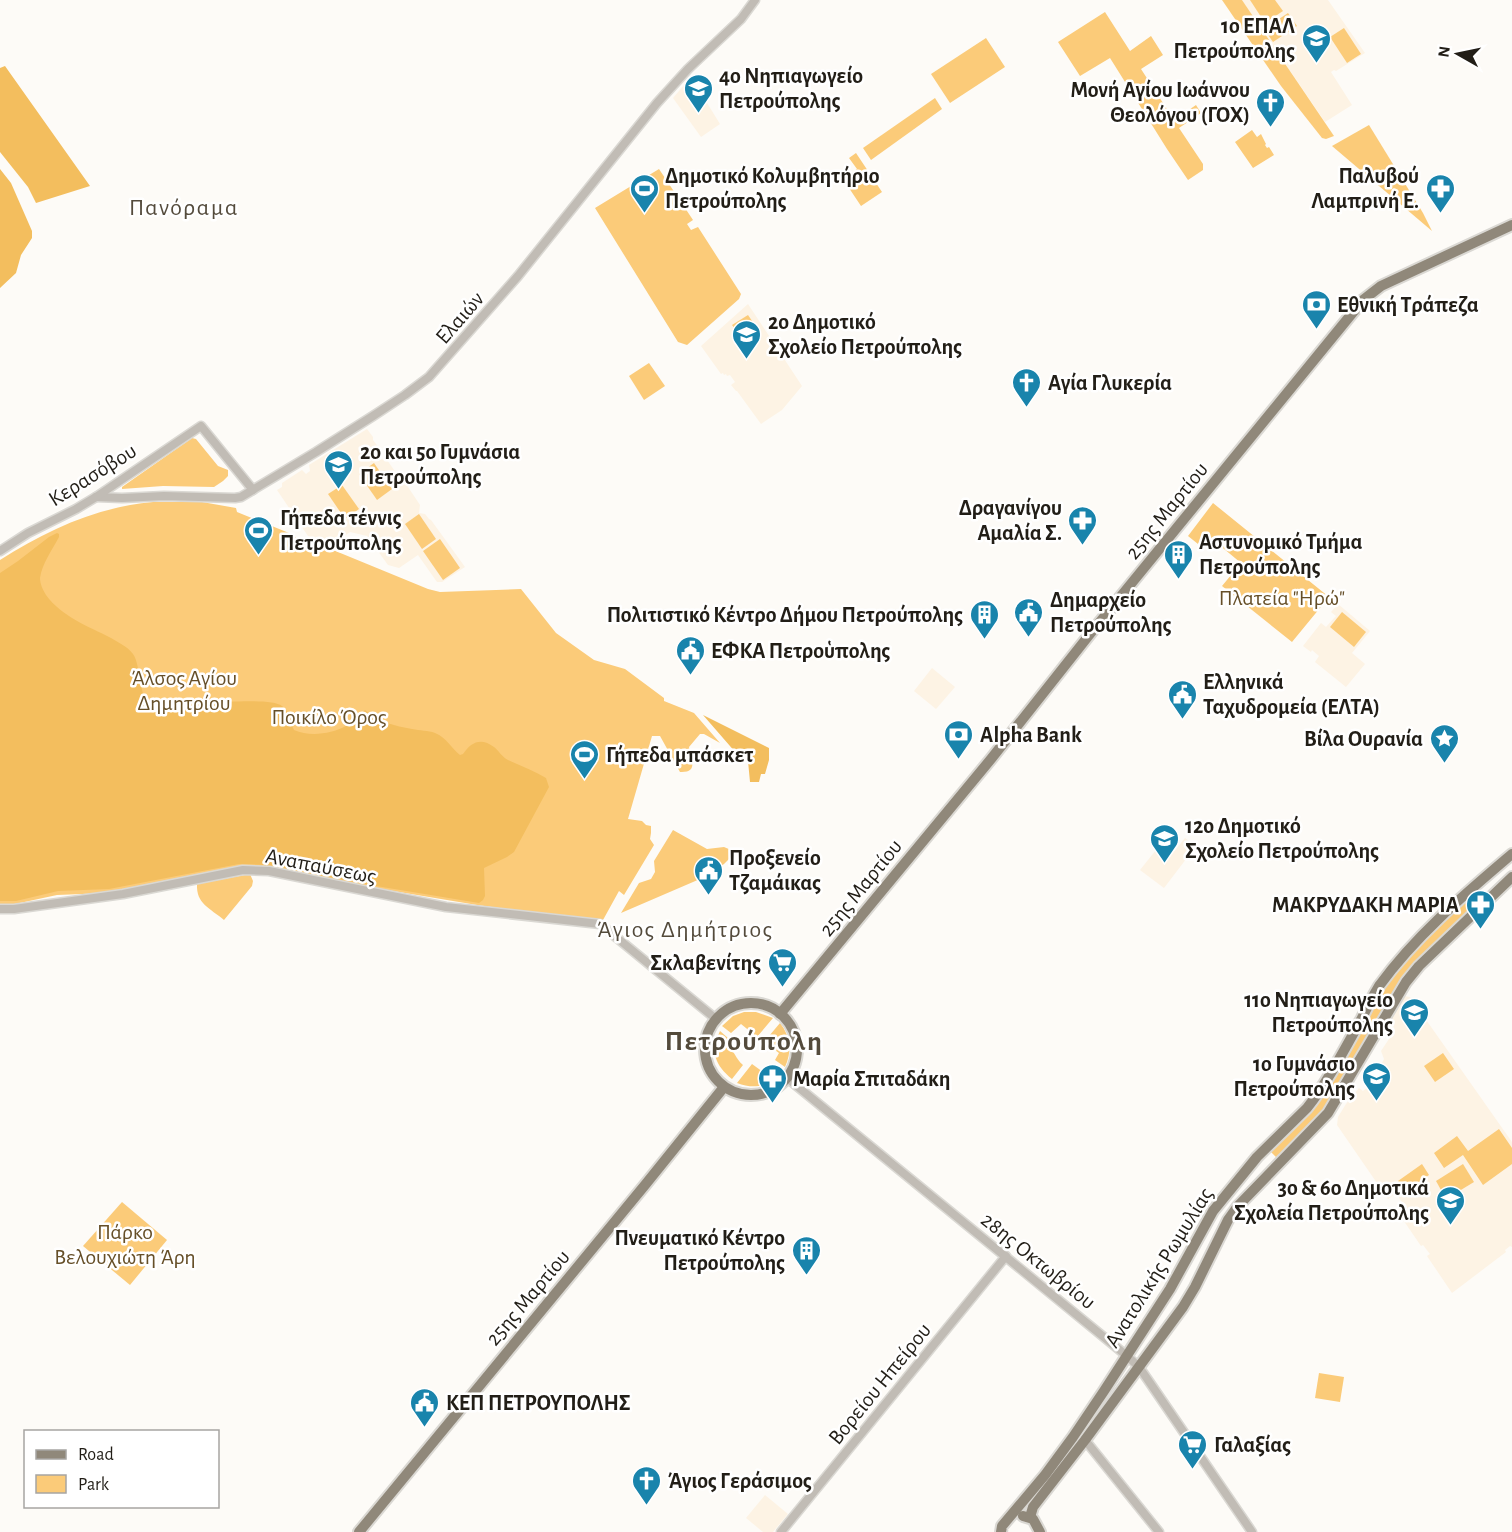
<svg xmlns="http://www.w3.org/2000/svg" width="1512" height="1532" font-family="'Alegreya Sans',sans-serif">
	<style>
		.built { fill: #fdf3e4 }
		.green { fill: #fbcb79 }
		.forest { fill: #f3be5e }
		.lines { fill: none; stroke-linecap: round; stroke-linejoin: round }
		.minor-casing { stroke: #dad8d3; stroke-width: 11 }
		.major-casing { stroke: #dad8d3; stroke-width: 14 }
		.minor { stroke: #c1bcb5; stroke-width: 8 }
		.major { stroke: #90887a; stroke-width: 10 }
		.labels { text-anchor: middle; stroke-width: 5; stroke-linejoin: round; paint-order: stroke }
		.poi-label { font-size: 22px; font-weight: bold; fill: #221e17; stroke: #fff; text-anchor: start }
		.street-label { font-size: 22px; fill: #221e17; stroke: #fff }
		.park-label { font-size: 22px; fill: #664f28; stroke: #fff }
		.neighbourhood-label { font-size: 24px; letter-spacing: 1.5px; fill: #544b3c; stroke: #fff }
		.district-label { font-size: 28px; font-weight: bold; letter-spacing: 1.5px; fill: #544b3c; stroke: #fff }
	</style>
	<rect width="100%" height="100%" fill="#fdfbf7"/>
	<g class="built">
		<polygon points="1242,0 1328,0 1365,53 1336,71 1334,70 1331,72 1352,105 1325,122"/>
		<polygon points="691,77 720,124 701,137 673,98"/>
		<polygon points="748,304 802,386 782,410 761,424 737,391 736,391 731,385 735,382 730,375 727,376 726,374 724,375 723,373 721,374 701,346"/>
		<polygon points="367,429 373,437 373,440 381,451 381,459 387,460 399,477 402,478 420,505 419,513 425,514 429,519 431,520 465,567 442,582 437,582 418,555 399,568 388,565 367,536 350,532 328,547 315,542 308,536 277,490 282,487 282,483 302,470 306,474 310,471 309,465"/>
		<polygon points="1338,604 1370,631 1352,653 1365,664 1346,687 1315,662 1319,656 1312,650 1311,652 1303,646 1321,623 1326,627 1336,616 1331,612"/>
		<polygon points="932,668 955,687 936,709 914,691"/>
		<polygon points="1185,838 1196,846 1164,888 1140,870 1156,850 1168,859"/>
		<polygon points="1404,996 1410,997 1512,1142 1512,1247 1510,1246 1505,1250 1506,1252 1452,1293 1427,1256 1430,1254 1423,1245 1421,1246 1395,1208 1403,1204 1396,1193 1388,1199 1337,1125 1338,1117 1346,1104 1359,1088 1363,1091 1368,1087 1368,1081 1379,1062 1382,1063 1384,1059 1381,1051 1395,1030 1391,1020"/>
		<polygon points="765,1495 788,1514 773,1532 763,1532 746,1518"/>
	</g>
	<g class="green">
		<polygon points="1222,0 1242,0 1334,136 1326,139 1322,138 1281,86"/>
		<polygon points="1250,0 1275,0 1283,11 1265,23"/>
		<polygon points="1105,12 1130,51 1151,36 1163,55 1141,69 1174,120 1196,105 1201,113 1179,128 1203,164 1203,170 1188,180 1167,149 1110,58 1080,76 1058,42"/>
		<polygon points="1288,13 1297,26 1273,42 1264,29"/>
		<polygon points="1344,28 1361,54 1347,63 1330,37"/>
		<polygon points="986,38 1005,67 950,103 931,74"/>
		<polygon points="935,98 942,109 871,160 863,148"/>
		<polygon points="1369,125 1423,213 1432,231 1332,146"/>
		<polygon points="1252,130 1257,137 1261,134 1266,144 1265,145 1267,148 1269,147 1274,155 1253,168 1235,142"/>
		<polygon points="856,153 882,192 861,206 843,179 857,169 849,158"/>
		<polygon points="659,169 693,220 687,224 691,230 698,227 741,294 739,299 687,345 678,342 595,208"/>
		<polygon points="748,315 761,334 746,344 732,325"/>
		<polygon points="649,363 665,386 644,400 629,376"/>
		<polygon points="192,438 196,439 218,466 228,470 228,476 223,481 214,487 163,486 122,489 122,487"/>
		<polygon points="374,463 392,489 377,500 359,474"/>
		<polygon points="342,485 359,509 345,519 328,494"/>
		<path d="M153,502h49l34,6 1,4 52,21 8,5 19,5 112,46 12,3 81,-3 35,44 38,27 31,9 39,29v3l30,12 26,30 -16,-9h-4l-11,13c1,11 11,26 -9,25l-20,-36h-8l-24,83 14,2 4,4 5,1v7l-1,6 4,6 -30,50 -5,-4 -16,29 -75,-8 -51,-7 -108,-18 -94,-18 -168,24 -50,2 -42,9h-15v-344c47,-30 97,-53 153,-58z"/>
		<polygon points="1213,503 1329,597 1292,642 1222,586 1241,563 1206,534 1198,544 1188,536"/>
		<polygon points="419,514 436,539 422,549 405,524"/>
		<polygon points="440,539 460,568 443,580 423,551"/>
		<polygon points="1342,612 1366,632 1354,647 1330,627"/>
		<polygon points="673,830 707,849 724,847 731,850 732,856 724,864 700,879 621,913 639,883 651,879 655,872 654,861"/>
		<path d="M250,874l3,7 -1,5 -28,34c-14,-12 -28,-16 -27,-36z"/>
		<polygon points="1469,896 1477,904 1404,974 1388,999 1329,1103 1321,1114 1277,1158 1270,1151 1314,1107 1380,993 1398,970 1429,935"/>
		<polygon points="744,1012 756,1012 773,1018 757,1037 741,1024 731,1033 722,1026 733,1016"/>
		<path d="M780,1023c11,14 12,29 5,44l-10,-7 4,-7 -15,-11z"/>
		<path d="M720,1031l8,7 -2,6c9,7 9,14 17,21l-11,14c-17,-14 -22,-27 -12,-48z"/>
		<polygon points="1443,1053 1454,1069 1435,1082 1424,1066"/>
		<path d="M752,1064l11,8 4,-1 7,-7 9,8c-13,14 -28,18 -46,11z"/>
		<polygon points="1499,1129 1512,1148 1512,1164 1483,1185 1463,1155 1444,1168 1434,1153 1457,1136 1468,1151"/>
		<polygon points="1422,1164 1429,1175 1405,1192 1398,1181"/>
		<polygon points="1463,1164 1474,1182 1446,1199 1436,1181"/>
		<polygon points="122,1202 167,1240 130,1285 83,1246"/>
		<polygon points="1319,1373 1344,1377 1340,1402 1315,1398"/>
	</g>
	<g class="forest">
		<polygon points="5,66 90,186 36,203 28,187 0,152 0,68"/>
		<polygon points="0,169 11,183 32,231 32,238 21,255 16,273 0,288"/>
		<path d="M57,533l2,1v3c-7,13 -17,27 -19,41 0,6 3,12 6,17 16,22 42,31 65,43 8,5 16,8 22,16 8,11 6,45 17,50 7,3 16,1 23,1 21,0 96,-9 109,1 8,6 8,16 12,24 16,7 37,4 52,-4 8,-4 13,-10 19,-16 13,12 30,16 47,19 8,2 16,1 23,4 12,5 16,15 25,22l3,-1c8,-12 18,-17 31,-7 5,4 8,10 14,13 13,6 26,11 38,18l3,9 -35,65 -7,5 -23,11 1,28 -2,4 -4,3 -109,-18 -103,-20 -28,-1 -130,25 -51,2 -42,10h-16v-328l18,-12 31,-24z"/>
		<polygon points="703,715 769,748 769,760 765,774 761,774 759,782 750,782 748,761 743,761"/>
	</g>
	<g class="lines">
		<defs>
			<g id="minor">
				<polyline points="96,497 122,498 164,496 235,498 241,497 316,452 373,416 405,395 429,377 518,276 657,103 688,69 741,19 755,0"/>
				<polyline points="0,551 28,533 76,509 96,497 201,426 253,490"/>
				<polyline points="0,909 14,909 123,894 243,870 269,871 446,907 600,924 716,1019"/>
				<polyline points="787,1078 1127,1356 1139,1367 1148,1380 1252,1532"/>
				<polyline points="1085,1440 1159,1532"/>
				<polyline points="781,1532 1006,1256"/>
			</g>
			<g id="major">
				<circle cx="751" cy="1049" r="46"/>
				<polyline points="780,1014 991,759 1090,634 1363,300 1381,286 1512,225"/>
				<polyline points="1023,1516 1033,1519 1040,1532"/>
				<polyline points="1030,1517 1033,1507 1085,1440 1183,1307 1195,1287 1228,1220 1238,1206 1328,1113 1406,982 1419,966 1512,877"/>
				<polyline points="359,1532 645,1185 724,1087"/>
				<path d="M1001,1532l1,-6 43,-51 28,-38 31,-46 66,-102 43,-78 44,-54 50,-49c22,-28 38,-60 55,-90 5,-11 11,-22 17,-32 37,-51 86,-92 133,-132"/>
			</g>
		</defs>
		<use href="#minor" class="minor-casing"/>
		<use href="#major" class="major-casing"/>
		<use href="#minor" class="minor"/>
		<use href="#major" class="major"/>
	</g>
	<defs>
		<symbol id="school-pin" viewBox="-11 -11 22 30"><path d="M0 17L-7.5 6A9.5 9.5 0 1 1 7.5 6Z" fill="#1984ac" stroke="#fff"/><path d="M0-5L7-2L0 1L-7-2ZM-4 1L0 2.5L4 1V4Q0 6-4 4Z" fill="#fff"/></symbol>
		<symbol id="church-pin" viewBox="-11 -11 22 30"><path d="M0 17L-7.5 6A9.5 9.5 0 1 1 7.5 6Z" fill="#1984ac" stroke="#fff"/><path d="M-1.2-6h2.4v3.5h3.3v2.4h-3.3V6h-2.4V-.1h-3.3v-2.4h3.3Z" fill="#fff"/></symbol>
		<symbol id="stadium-pin" viewBox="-11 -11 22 30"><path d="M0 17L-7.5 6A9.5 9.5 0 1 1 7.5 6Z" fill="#1984ac" stroke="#fff"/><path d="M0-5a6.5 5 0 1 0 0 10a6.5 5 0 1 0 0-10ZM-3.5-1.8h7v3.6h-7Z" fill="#fff"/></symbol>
		<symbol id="pharmacy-pin" viewBox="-11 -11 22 30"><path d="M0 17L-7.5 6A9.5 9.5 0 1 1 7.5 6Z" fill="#1984ac" stroke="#fff"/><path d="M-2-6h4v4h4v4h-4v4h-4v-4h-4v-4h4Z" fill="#fff"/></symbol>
		<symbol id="bank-pin" viewBox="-11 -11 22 30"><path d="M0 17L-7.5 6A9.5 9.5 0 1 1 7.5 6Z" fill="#1984ac" stroke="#fff"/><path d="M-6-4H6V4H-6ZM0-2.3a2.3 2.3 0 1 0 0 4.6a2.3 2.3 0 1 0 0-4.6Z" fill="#fff"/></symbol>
		<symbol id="building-pin" viewBox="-11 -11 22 30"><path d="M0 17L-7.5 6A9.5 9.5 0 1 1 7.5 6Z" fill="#1984ac" stroke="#fff"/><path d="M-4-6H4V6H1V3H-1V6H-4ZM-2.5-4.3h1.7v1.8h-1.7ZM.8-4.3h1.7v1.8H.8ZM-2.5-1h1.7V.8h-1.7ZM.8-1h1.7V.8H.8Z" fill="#fff"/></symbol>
		<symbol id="civic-pin" viewBox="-11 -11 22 30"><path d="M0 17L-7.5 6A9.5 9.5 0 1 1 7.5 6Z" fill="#1984ac" stroke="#fff"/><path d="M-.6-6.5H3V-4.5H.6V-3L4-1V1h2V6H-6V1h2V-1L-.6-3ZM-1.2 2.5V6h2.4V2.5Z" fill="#fff"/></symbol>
		<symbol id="sight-pin" viewBox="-11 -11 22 30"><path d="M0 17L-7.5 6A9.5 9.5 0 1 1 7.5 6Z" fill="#1984ac" stroke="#fff"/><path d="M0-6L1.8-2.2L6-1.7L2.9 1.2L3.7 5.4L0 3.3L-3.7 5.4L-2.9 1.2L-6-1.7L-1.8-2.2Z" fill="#fff"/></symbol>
		<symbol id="supermarket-pin" viewBox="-11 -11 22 30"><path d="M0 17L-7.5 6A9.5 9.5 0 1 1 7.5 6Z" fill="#1984ac" stroke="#fff"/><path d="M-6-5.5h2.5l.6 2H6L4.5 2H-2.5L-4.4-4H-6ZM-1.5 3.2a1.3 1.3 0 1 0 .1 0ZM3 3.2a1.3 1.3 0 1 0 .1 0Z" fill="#fff"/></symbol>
	</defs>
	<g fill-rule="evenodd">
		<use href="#school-pin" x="1300" y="22" width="33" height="45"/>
		<use href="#school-pin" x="682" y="72" width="33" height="45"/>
		<use href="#church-pin" x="1254" y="86" width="33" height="45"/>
		<use href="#stadium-pin" x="628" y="172" width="33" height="45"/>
		<use href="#pharmacy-pin" x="1424" y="172" width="33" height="45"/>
		<use href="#bank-pin" x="1300" y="288" width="33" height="45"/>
		<use href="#school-pin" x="730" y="318" width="33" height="45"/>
		<use href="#church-pin" x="1010" y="366" width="33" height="45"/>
		<use href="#school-pin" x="322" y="448" width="33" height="45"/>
		<use href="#pharmacy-pin" x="1066" y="504" width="33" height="45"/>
		<use href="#stadium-pin" x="242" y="514" width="33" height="45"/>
		<use href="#building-pin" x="1162" y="538" width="33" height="45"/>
		<use href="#civic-pin" x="1012" y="596" width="33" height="45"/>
		<use href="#building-pin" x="968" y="598" width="33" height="45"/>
		<use href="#civic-pin" x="674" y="634" width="33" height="45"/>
		<use href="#civic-pin" x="1166" y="678" width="33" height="45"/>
		<use href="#bank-pin" x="942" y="718" width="33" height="45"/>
		<use href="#sight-pin" x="1428" y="722" width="33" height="45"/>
		<use href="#stadium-pin" x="568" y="738" width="33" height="45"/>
		<use href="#school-pin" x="1148" y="822" width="33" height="45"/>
		<use href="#civic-pin" x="692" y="854" width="33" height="45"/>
		<use href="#pharmacy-pin" x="1464" y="888" width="33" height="45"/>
		<use href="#supermarket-pin" x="766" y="946" width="33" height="45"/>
		<use href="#school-pin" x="1398" y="996" width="33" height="45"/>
		<use href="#school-pin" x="1360" y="1060" width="33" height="45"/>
		<use href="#pharmacy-pin" x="756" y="1062" width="33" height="45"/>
		<use href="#school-pin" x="1434" y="1184" width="33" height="45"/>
		<use href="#building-pin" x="790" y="1234" width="33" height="45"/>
		<use href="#civic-pin" x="408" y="1386" width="33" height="45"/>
		<use href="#supermarket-pin" x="1176" y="1428" width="33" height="45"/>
		<use href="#church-pin" x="630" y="1464" width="33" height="45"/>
	</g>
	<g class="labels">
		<g class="poi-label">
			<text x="1295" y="33" text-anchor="end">1ο ΕΠΑΛ<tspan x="1295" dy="25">Πετρούπολης</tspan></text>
			<text x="719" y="83">4ο Νηπιαγωγείο<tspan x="719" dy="25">Πετρούπολης</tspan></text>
			<text x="1250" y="97" text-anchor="end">Μονή Αγίου Ιωάννου<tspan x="1250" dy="25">Θεολόγου (ΓΟΧ)</tspan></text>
			<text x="665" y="183">Δημοτικό Κολυμβητήριο<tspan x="665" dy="25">Πετρούπολης</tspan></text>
			<text x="1419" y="183" text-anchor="end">Παλυβού<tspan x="1419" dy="25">Λαμπρινή Ε.</tspan></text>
			<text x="1337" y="312">Εθνική Τράπεζα</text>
			<text x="768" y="329">2ο Δημοτικό<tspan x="768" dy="25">Σχολείο Πετρούπολης</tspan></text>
			<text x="1048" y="390">Αγία Γλυκερία</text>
			<text x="360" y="459">2ο και 5ο Γυμνάσια<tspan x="360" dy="25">Πετρούπολης</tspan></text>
			<text x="1062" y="515" text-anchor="end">Δραγανίγου<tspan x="1062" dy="25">Αμαλία Σ.</tspan></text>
			<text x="280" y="525">Γήπεδα τέννις<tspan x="280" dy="25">Πετρούπολης</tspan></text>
			<text x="1199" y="549">Αστυνομικό Τμήμα<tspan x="1199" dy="25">Πετρούπολης</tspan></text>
			<text x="1050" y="607">Δημαρχείο<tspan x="1050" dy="25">Πετρούπολης</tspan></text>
			<text x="963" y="622" text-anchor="end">Πολιτιστικό Κέντρο Δήμου Πετρούπολης</text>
			<text x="711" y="658">ΕΦΚΑ Πετροὑπολης</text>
			<text x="1203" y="689">Ελληνικά<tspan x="1203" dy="25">Ταχυδρομεία (ΕΛΤΑ)</tspan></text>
			<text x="980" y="742">Alpha Bank</text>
			<text x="1423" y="746" text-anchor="end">Βίλα Ουρανία</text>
			<text x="606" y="762">Γήπεδα μπάσκετ</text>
			<text x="1185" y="833">12o Δημοτικό<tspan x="1185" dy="25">Σχολείο Πετρούπολης</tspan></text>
			<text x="729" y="865">Προξενείο<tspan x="729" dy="25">Τζαμάικας</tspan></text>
			<text x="1459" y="912" text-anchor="end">ΜΑΚΡΥΔΑΚΗ ΜΑΡΙΑ</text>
			<text x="761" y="970" text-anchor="end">Σκλαβενίτης</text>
			<text x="1393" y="1007" text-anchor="end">11ο Νηπιαγωγείο<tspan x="1393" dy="25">Πετρούπολης</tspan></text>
			<text x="1355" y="1071" text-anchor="end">1ο Γυμνάσιο<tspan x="1355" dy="25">Πετρούπολης</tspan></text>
			<text x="793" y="1086">Μαρία Σπιταδάκη</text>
			<text x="1429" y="1195" text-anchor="end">3ο &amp; 6ο Δημοτικά<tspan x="1429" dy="25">Σχολεία Πετρούπολης</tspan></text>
			<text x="785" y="1245" text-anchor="end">Πνευματικό Κέντρο<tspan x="785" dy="25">Πετρούπολης</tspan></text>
			<text x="446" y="1410">ΚΕΠ ΠΕΤΡΟΥΠΟΛΗΣ</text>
			<text x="1214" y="1452">Γαλαξίας</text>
			<text x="668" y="1488">Άγιος Γεράσιμος</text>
		</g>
		<g class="street-label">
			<text transform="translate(459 317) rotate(-49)" y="8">Ελαιών</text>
			<text transform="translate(92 474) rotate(-32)" y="8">Κερασόβου</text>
			<text transform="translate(1166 510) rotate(-51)" y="8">25ης Μαρτίου</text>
			<text transform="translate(321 865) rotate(11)" y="8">Αναπαύσεως</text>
			<text transform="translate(860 887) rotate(-51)" y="8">25ης Μαρτίου</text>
			<text transform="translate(1039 1260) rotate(39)" y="8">28ης Οκτωβρίου</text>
			<text transform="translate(1158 1267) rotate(-58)" y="8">Ανατολικής Ρωμυλίας</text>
			<text transform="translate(527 1297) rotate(-50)" y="8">25ης Μαρτίου</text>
			<text transform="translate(879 1383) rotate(-51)" y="8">Βορείου Ηπείρου</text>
		</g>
		<g class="park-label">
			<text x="1282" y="605">Πλατεία "Ηρώ"</text>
			<text x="184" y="685">Άλσος Αγίου<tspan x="184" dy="25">Δημητρίου</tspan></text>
			<text x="329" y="724">Ποικίλο Όρος</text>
			<text x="125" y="1239">Πάρκο<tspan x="125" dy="25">Βελουχιώτη Άρη</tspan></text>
		</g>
		<g class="neighbourhood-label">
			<text x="184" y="215">Πανόραμα</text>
			<text x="685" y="937">Άγιος Δημήτριος</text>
		</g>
		<g class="district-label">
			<text x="744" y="1050">Πετρούπολη</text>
		</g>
	</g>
	<rect x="24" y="1430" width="195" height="78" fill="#ffffff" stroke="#a7a5a2" stroke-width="1.5"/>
	<rect x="36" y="1450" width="30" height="9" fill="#90887a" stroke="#a7a5a2" stroke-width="1.5"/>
	<text x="78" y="1460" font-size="18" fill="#221e17">Road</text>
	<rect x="36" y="1475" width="30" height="18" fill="#fbcb79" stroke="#a7a5a2" stroke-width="1.5"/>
	<text x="78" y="1490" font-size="18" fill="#221e17">Park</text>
	<g transform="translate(1458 54) rotate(279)" stroke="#ffffff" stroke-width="4.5" paint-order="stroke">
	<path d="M0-4.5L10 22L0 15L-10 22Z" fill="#221e17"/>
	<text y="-9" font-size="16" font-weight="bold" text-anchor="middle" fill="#221e17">N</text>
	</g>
</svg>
